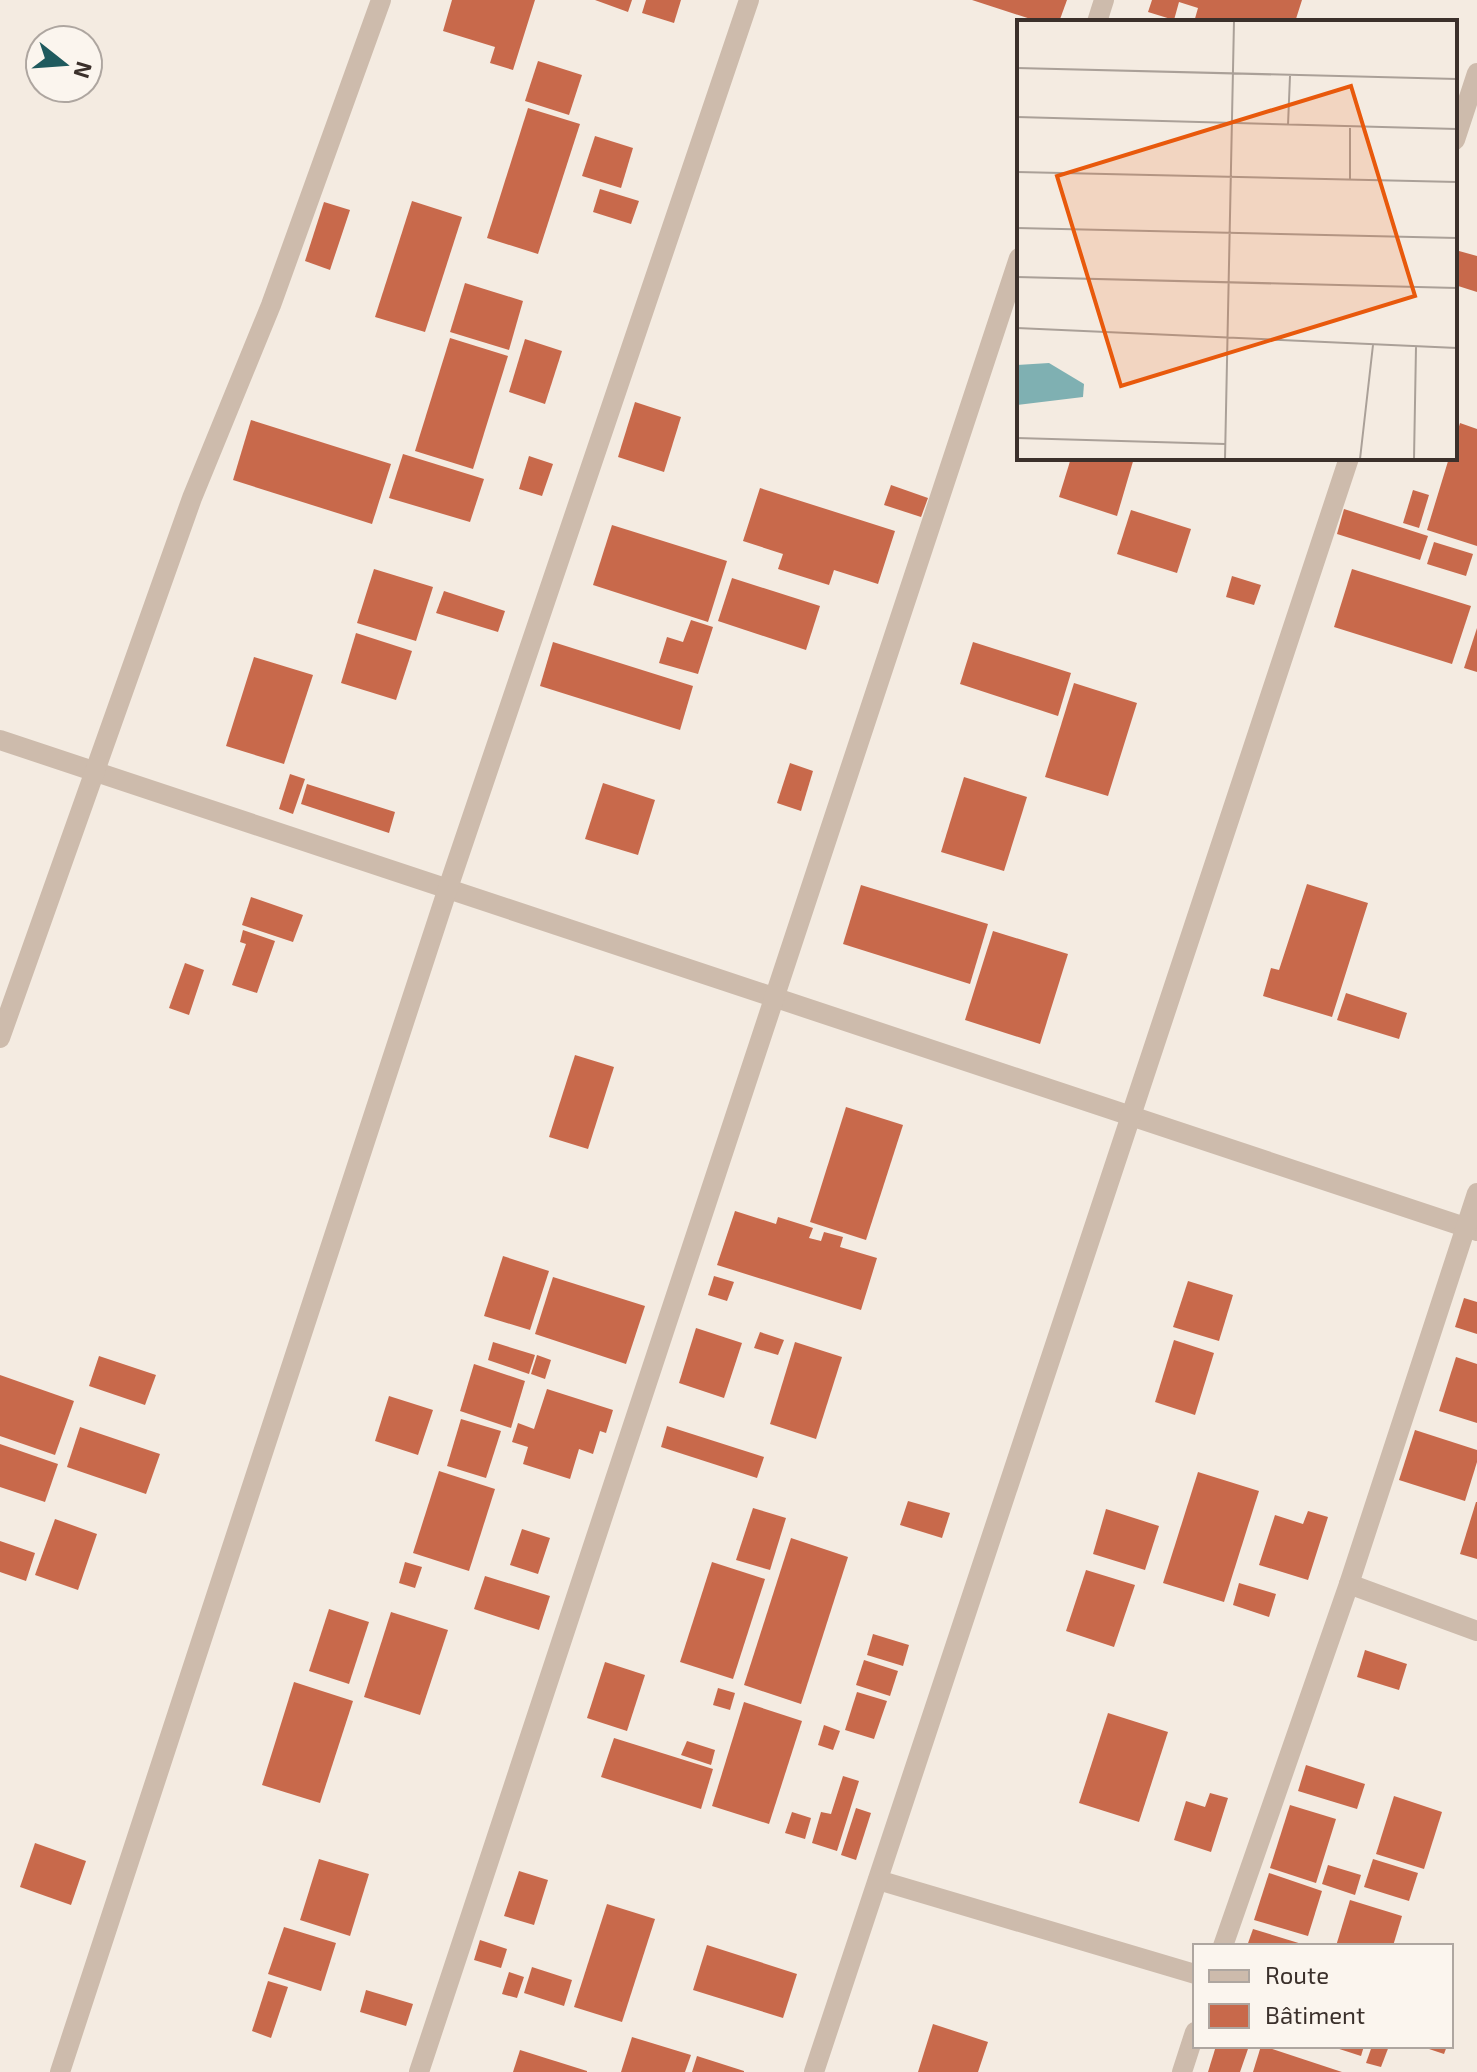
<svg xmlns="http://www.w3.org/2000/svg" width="1477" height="2072" font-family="'Exo 2',sans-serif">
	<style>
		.building { fill: #c8694b }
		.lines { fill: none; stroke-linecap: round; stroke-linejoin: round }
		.minor { stroke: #cdbbac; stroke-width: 20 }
		.inset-road { fill: none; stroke: #aaa098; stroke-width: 2 }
		.view { fill: #e8590c; fill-opacity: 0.15; stroke: #e8590c; stroke-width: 4 }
		.inset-edge { fill: none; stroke: #3b302b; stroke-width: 4 }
	</style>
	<rect width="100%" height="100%" fill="#f4ebe1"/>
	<g class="building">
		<polygon points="452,0 535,0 513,70 490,63 495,47 443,31"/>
		<polygon points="595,0 632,0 628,12"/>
		<polygon points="646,0 681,0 674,23 642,13"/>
		<polygon points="972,0 1067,0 1059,22 1040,22"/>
		<polygon points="1152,0 1302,0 1295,22 1194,22 1198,8 1179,2 1174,20 1148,12"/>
		<polygon points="538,61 582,75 569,115 525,101"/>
		<polygon points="528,108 580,124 538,254 487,238"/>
		<polygon points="595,136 633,148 621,188 582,176"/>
		<polygon points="600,189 639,201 631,224 593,212"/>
		<polygon points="412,201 462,217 425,332 375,317"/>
		<polygon points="324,202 350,210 330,270 305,261"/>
		<polygon points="1459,251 1477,256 1477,292 1455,285 1455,263"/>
		<polygon points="465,283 523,301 509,350 450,332"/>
		<polygon points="450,338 508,356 473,469 415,451"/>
		<polygon points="525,339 562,351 545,404 509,392"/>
		<polygon points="635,402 681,417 664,472 618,457"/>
		<polygon points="251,420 391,464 372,524 233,480"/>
		<polygon points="1460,423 1477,429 1477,546 1427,530 1449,458 1455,458 1455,440"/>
		<polygon points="403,454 484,479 470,522 389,498"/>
		<polygon points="529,456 553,464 542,496 519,489"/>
		<polygon points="1071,458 1134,458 1117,516 1059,497"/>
		<polygon points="891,485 928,498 921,517 884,505"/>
		<polygon points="760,488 895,531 878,584 834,570 829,585 778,569 783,554 743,541"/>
		<polygon points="1413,490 1429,495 1419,528 1403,523"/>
		<polygon points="1344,509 1428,536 1420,560 1337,534"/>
		<polygon points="1131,510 1191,529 1177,573 1117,554"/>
		<polygon points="612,525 727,561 708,622 593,585"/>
		<polygon points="1434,542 1473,554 1466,576 1427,564"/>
		<polygon points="374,569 433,587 416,641 357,623"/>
		<polygon points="1352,569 1471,606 1452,664 1334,627"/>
		<polygon points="1232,576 1261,585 1254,605 1226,597"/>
		<polygon points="732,578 820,606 806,650 718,621"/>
		<polygon points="444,591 505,611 498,632 436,613"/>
		<polygon points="691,620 713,627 698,674 659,663 667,637 683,642"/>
		<polygon points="1477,628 1477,672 1464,668"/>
		<polygon points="356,633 412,651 396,700 341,683"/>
		<polygon points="553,642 693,686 680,730 540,686"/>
		<polygon points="973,642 1071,673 1058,716 960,684"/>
		<polygon points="254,657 313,675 284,764 226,746"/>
		<polygon points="1074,683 1137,703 1108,796 1045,777"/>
		<polygon points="790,763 813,771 801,811 777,803"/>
		<polygon points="290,774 305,779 293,814 279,809"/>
		<polygon points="964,777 1027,797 1004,871 941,852"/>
		<polygon points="603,783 655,800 638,855 585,839"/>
		<polygon points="307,784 395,812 389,833 301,804"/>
		<polygon points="1307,884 1368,903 1332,1017 1263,996 1271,968 1279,970"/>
		<polygon points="861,885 988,924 970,984 843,944"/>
		<polygon points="251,897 303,915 293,942 242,925"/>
		<polygon points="243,930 275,941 257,993 232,985 246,944 240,942"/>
		<polygon points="993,931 1068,954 1040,1044 965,1020"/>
		<polygon points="185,963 204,970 189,1015 169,1008"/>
		<polygon points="1346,993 1407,1013 1399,1039 1337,1020"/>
		<polygon points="575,1055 614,1067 588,1149 549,1137"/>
		<polygon points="846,1107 903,1125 866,1240 810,1222"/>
		<polygon points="735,1211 776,1224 778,1217 813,1228 809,1238 821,1241 824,1232 843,1237 840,1247 877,1258 861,1310 717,1265"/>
		<polygon points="503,1256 549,1271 530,1330 484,1316"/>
		<polygon points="714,1276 734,1282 727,1301 708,1295"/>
		<polygon points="553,1277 645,1306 626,1364 535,1334"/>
		<polygon points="1188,1281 1233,1295 1219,1341 1173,1327"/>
		<polygon points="1464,1298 1477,1302 1477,1334 1455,1327"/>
		<polygon points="696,1328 742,1343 724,1398 679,1383"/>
		<polygon points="760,1332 784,1340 778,1355 754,1348"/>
		<polygon points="1174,1340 1214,1353 1195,1415 1155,1402"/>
		<polygon points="493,1342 535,1355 529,1374 488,1360"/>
		<polygon points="795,1342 842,1357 816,1439 770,1424"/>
		<polygon points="537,1355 551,1360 545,1379 531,1374"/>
		<polygon points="99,1356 156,1375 145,1405 89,1386"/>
		<polygon points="1456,1357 1477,1364 1477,1423 1439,1411"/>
		<polygon points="474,1364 525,1381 511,1428 460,1411"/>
		<polygon points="0,1375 74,1401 55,1455 0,1436"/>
		<polygon points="547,1389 613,1410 606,1433 600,1431 593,1454 579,1449 570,1479 523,1464 528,1447 512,1442 518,1423 534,1429"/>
		<polygon points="389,1396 433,1410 418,1455 375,1441"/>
		<polygon points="461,1419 501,1431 486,1478 447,1466"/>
		<polygon points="667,1426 764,1457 757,1478 661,1447"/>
		<polygon points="80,1427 160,1454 146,1494 67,1467"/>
		<polygon points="1415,1430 1477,1450 1477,1462 1465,1501 1399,1480"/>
		<polygon points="0,1444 58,1464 45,1502 0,1487"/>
		<polygon points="439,1471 495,1489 469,1571 413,1553"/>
		<polygon points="1198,1472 1259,1491 1224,1602 1163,1583"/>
		<polygon points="908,1501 950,1513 942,1538 900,1525"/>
		<polygon points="1476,1502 1477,1502 1477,1559 1460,1554"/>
		<polygon points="753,1508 786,1518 770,1570 736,1560"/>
		<polygon points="1106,1509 1159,1526 1145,1570 1093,1554"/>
		<polygon points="1308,1511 1328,1517 1308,1580 1259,1565 1275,1515 1303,1524"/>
		<polygon points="55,1519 97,1534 78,1590 35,1575"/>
		<polygon points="522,1529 550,1538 538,1574 510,1565"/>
		<polygon points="791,1538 848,1557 801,1704 744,1685"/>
		<polygon points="0,1541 35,1553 26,1581 0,1572"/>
		<polygon points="405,1562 422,1567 415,1588 399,1583"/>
		<polygon points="712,1562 765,1579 733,1679 680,1662"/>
		<polygon points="1086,1570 1135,1585 1114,1647 1066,1631"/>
		<polygon points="485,1576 550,1596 539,1630 474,1609"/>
		<polygon points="1239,1583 1276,1594 1269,1617 1233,1605"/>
		<polygon points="329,1609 369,1622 349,1684 309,1671"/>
		<polygon points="391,1612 448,1630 420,1715 364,1697"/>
		<polygon points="873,1634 909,1645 903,1666 867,1655"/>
		<polygon points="1365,1650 1407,1664 1399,1690 1357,1677"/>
		<polygon points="864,1660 898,1671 890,1696 856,1685"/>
		<polygon points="605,1662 645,1675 627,1731 587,1718"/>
		<polygon points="294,1682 353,1701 320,1803 262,1785"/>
		<polygon points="718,1688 735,1693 730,1710 713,1705"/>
		<polygon points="857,1692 887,1701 874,1739 845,1730"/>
		<polygon points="744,1702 802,1721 769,1824 712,1806"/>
		<polygon points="1108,1713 1168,1732 1139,1822 1079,1803"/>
		<polygon points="824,1725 840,1731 833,1750 818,1745"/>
		<polygon points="614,1738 713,1769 701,1809 601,1777"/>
		<polygon points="687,1741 715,1750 711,1765 681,1755"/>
		<polygon points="1306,1765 1365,1784 1357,1809 1298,1791"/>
		<polygon points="843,1776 859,1781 837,1851 812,1843 821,1812 831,1814"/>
		<polygon points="1210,1793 1228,1798 1211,1852 1174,1840 1186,1801 1205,1807"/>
		<polygon points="1394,1796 1442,1812 1424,1869 1376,1854"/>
		<polygon points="1290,1805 1336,1819 1316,1883 1270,1868"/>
		<polygon points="856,1808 871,1813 856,1860 841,1855"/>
		<polygon points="792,1812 811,1818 805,1839 785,1833"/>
		<polygon points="35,1843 86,1861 71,1905 20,1887"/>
		<polygon points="319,1859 369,1874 350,1936 300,1920"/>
		<polygon points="1373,1859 1418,1873 1409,1901 1364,1887"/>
		<polygon points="1328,1865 1361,1875 1355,1895 1322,1884"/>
		<polygon points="519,1871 548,1880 534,1925 504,1916"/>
		<polygon points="1269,1873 1322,1891 1308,1936 1254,1920"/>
		<polygon points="1350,1900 1402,1916 1393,1946 1336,1946"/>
		<polygon points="607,1904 655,1919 622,2022 574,2007"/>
		<polygon points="284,1927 336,1943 321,1991 268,1974"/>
		<polygon points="1253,1929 1305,1945 1305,1946 1247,1946"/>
		<polygon points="480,1940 507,1949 501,1968 474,1960"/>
		<polygon points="707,1945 797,1974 783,2018 693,1990"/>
		<polygon points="532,1967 572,1980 564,2006 524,1993"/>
		<polygon points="509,1972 524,1977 517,1998 502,1994"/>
		<polygon points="268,1981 288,1987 271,2038 252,2031"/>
		<polygon points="366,1990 413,2004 406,2026 360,2012"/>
		<polygon points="933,2024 988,2042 978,2072 918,2072"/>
		<polygon points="632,2037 691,2055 685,2072 621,2072"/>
		<polygon points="1216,2046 1249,2046 1240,2072 1208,2072"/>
		<polygon points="1261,2046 1263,2046 1342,2072 1253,2072"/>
		<polygon points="1330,2046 1364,2046 1361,2056"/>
		<polygon points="1372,2046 1389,2046 1381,2067 1366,2063"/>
		<polygon points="1420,2046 1447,2046 1444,2054"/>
		<polygon points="520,2050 587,2071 587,2072 513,2072"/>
		<polygon points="697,2056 744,2071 744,2072 692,2072"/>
	</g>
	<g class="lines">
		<g class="minor">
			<polyline points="1097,22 1104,0"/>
			<polyline points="1455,140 1477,73"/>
			<polyline points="0,740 1477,1231"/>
			<polyline points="0,1038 192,498 271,305 381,0"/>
			<polyline points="1349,1584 1477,1631"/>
			<polyline points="878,1880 1195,1974"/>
			<polyline points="1223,1946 1349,1584 1477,1193"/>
			<polyline points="60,2072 448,888 749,0"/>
			<polyline points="419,2072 1019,258"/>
			<polyline points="814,2072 1349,458"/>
			<polyline points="1182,2072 1195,2032"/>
		</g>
	</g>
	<g transform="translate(1017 20)">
		<rect width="440" height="440" fill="#f4ebe1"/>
		<path d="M32,343l35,21 -1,13 -66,8v-40z" fill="#7fb0b2"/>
		<path class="inset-road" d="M0,48l440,11M0,97l440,12M271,105l2,-49M333,108v51M0,152l440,10M0,208l440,10M0,257l440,11M0,308l440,20M0,418l208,6M208,439l9,-438M343,439l13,-114M397,439l2,-112"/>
		<path class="view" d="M334,66l64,210 -294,90 -64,-210z"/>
		<rect width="440" height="440" class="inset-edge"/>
	</g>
	<rect x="1193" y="1944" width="260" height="104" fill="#fbf5ee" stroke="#aea6a0" stroke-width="2"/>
	<rect x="1209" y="1970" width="40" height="12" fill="#cdbbac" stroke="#aea6a0" stroke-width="2"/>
	<text x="1265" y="1984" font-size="24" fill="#3b302b">Route</text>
	<rect x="1209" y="2004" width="40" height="24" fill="#c8694b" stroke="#aea6a0" stroke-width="2"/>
	<text x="1265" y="2024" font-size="24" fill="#3b302b">Bâtiment</text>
	<g transform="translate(64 64) rotate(107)"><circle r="38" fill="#fbf5ee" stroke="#aea6a0" stroke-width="2"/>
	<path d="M0-6L14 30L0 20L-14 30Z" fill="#1f5a5e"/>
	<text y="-12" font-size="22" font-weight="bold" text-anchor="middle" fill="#3b302b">N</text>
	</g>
</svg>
